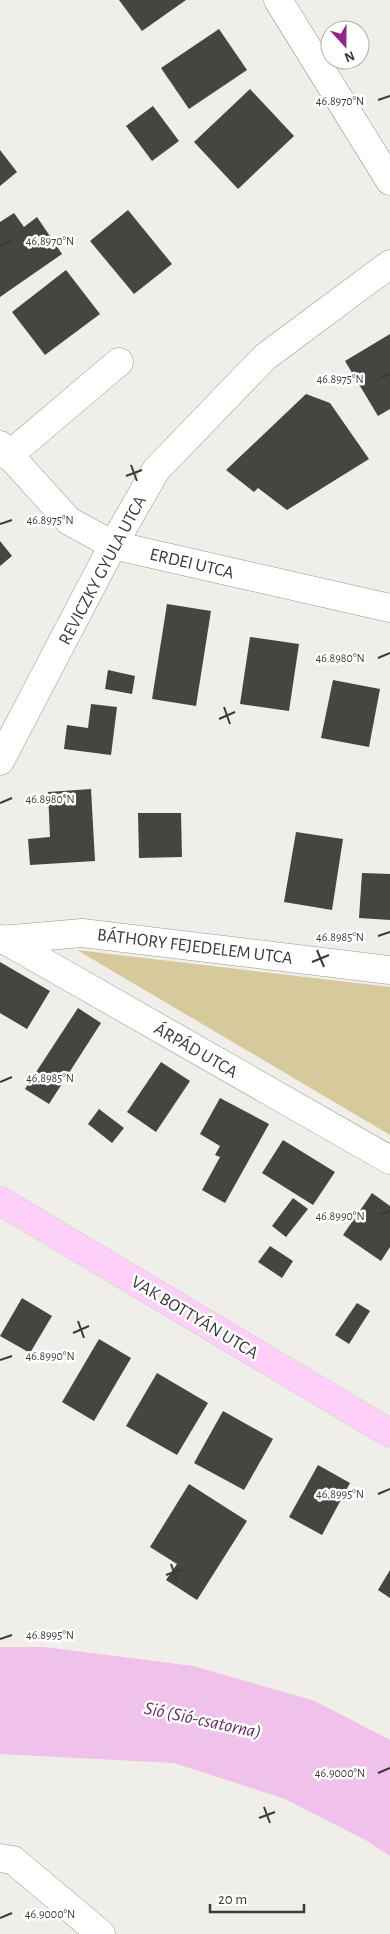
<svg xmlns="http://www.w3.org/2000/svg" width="390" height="1934" font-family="'Alegreya Sans',sans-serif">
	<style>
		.green { fill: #d6c99b }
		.water { fill: #f0c1ea }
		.building { fill: #464540 }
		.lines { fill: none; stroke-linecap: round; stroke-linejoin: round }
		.minor-casing { stroke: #999792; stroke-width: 29 }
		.major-casing { stroke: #cccccb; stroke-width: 29 }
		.minor { stroke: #fff; stroke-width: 28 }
		.major { stroke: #fed0f9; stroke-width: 28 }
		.ticks { fill: none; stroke: #3b3a38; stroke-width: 2 }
		.labels { text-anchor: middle; stroke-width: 5; stroke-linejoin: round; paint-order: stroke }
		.street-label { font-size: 18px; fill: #3b3a38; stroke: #fff }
		.water-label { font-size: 19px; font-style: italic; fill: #622a5e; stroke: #fff }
		.ticks-label { font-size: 12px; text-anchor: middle; fill: #3b3a38; stroke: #fff; stroke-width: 5; stroke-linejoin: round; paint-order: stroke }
	</style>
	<rect width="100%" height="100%" fill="#f0eee8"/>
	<polygon class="green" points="77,950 390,987 390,1135"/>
	<polygon class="water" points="0,1647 44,1647 193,1666 315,1701 390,1740 390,1856 367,1841 285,1799 174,1763 0,1754"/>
	<g class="building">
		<polygon points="119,0 186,0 142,31"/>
		<polygon points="219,29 247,70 189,109 161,68"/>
		<polygon points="250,89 294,136 238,189 194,142"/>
		<polygon points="153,106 179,141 152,161 126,126"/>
		<polygon points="0,150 17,172 0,186"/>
		<polygon points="128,210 172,264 134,294 90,241"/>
		<polygon points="14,213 24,227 37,217 62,254 0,297 0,222"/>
		<polygon points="66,270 100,314 45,355 12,312"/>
		<polygon points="390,334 390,409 378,416 345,361"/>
		<polygon points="306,394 330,403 369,459 287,510 258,488 254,492 226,470"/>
		<polygon points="0,541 12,556 0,566"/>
		<polygon points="167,604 211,611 196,706 152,699"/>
		<polygon points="250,637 299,644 289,711 240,704"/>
		<polygon points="108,670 135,676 132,694 105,689"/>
		<polygon points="333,680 380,689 369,747 321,738"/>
		<polygon points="91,704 117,707 111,755 64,749 67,725 88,728"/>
		<polygon points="91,789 95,861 30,865 28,839 50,837 48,792"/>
		<polygon points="138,813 181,813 182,857 139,858"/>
		<polygon points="296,832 343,839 332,910 284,902"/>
		<polygon points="362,873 390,874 390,920 359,918"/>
		<polygon points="0,962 50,991 27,1029 0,1013"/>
		<polygon points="78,1008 101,1023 49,1104 25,1089"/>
		<polygon points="161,1062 190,1081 156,1132 127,1112"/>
		<polygon points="220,1098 269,1124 225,1203 202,1190 220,1157 215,1155 220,1146 200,1134"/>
		<polygon points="99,1109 124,1128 112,1143 88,1124"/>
		<polygon points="283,1140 335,1172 313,1205 262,1173"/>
		<polygon points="372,1193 390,1206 390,1247 381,1261 343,1235"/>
		<polygon points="293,1198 308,1209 286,1237 272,1226"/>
		<polygon points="270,1246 293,1261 282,1278 258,1262"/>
		<polygon points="22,1298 52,1316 30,1353 0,1336"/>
		<polygon points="357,1303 370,1311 349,1344 335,1335"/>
		<polygon points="99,1339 131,1358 94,1421 62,1402"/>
		<polygon points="157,1373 208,1403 177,1455 126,1426"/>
		<polygon points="223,1411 273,1439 244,1490 194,1463"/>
		<polygon points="318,1465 350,1483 322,1535 289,1517"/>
		<polygon points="189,1484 247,1521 197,1600 166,1580 177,1564 150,1547"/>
		<polygon points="390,1570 390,1598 378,1590"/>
	</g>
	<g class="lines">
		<defs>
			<g id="minor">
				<polyline points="278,0 390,181"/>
				<polyline points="0,445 69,521 113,545 390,608"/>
				<polyline points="8,456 119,362"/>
				<polyline points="0,761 113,545 156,470 265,357 390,264"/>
				<polyline points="3,939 390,1160"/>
				<polyline points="0,940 82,933 390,970"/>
				<polyline points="0,1858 13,1860 101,1934"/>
			</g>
			<polyline id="major" points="0,1201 390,1433"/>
		</defs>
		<use href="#minor" class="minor-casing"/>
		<use href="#major" class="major-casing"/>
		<use href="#minor" class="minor"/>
		<use href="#major" class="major"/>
	</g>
	<path class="ticks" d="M378,100l12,-4M0,245l12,-4M378,379l12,-5M131,465l6,16M126,476l16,-6M0,524l12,-4M378,658l12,-5M224,707l6,17M219,719l16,-7M0,803l12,-5M378,936l12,-4M317,950l7,17M312,962l17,-7M0,1082l12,-5M378,1215l12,-4M78,1321l6,17M73,1333l16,-7M0,1360l12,-4M378,1494l12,-5M171,1564l6,17M166,1575l16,-6M0,1639l12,-4M378,1773l12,-5M264,1807l6,16M259,1818l16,-6M0,1918l12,-5"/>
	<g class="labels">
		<g class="street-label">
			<text transform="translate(192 563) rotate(13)" y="6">ERDEI UTCA</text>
			<text transform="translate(102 570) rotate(-62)" y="6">REVICZKY GYULA UTCA</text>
			<text transform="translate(195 946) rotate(7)" y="6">BÁTHORY FEJEDELEM UTCA</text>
			<text transform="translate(196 1050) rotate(30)" y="6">ÁRPÁD UTCA</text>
			<text transform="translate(195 1317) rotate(31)" y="6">VAK BOTTYÁN UTCA</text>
		</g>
		<g class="water-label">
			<text transform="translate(203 1719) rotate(12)" y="7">Sió (Sió-csatorna)</text>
		</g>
	</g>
	<g class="ticks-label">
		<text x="340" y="105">46.8970°N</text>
		<text x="50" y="245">46.8970°N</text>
		<text x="340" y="383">46.8975°N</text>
		<text x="50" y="524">46.8975°N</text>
		<text x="340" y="662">46.8980°N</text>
		<text x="50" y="803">46.8980°N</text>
		<text x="340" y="941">46.8985°N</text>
		<text x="50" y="1082">46.8985°N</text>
		<text x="340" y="1220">46.8990°N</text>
		<text x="50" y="1360">46.8990°N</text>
		<text x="340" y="1498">46.8995°N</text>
		<text x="50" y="1639">46.8995°N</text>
		<text x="340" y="1777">46.9000°N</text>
		<text x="50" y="1918">46.9000°N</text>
	</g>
	<g transform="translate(345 45) rotate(159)"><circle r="24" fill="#ffffff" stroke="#b1b0af"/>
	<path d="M0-4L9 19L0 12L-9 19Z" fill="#91278b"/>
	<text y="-8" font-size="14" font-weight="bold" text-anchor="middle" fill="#3b3a38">N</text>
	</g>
	<path d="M210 1904v8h94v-8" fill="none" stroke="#3b3a38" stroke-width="2.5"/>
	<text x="218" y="1904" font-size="15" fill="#3b3a38" stroke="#ffffff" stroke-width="4" paint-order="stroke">20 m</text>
</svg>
